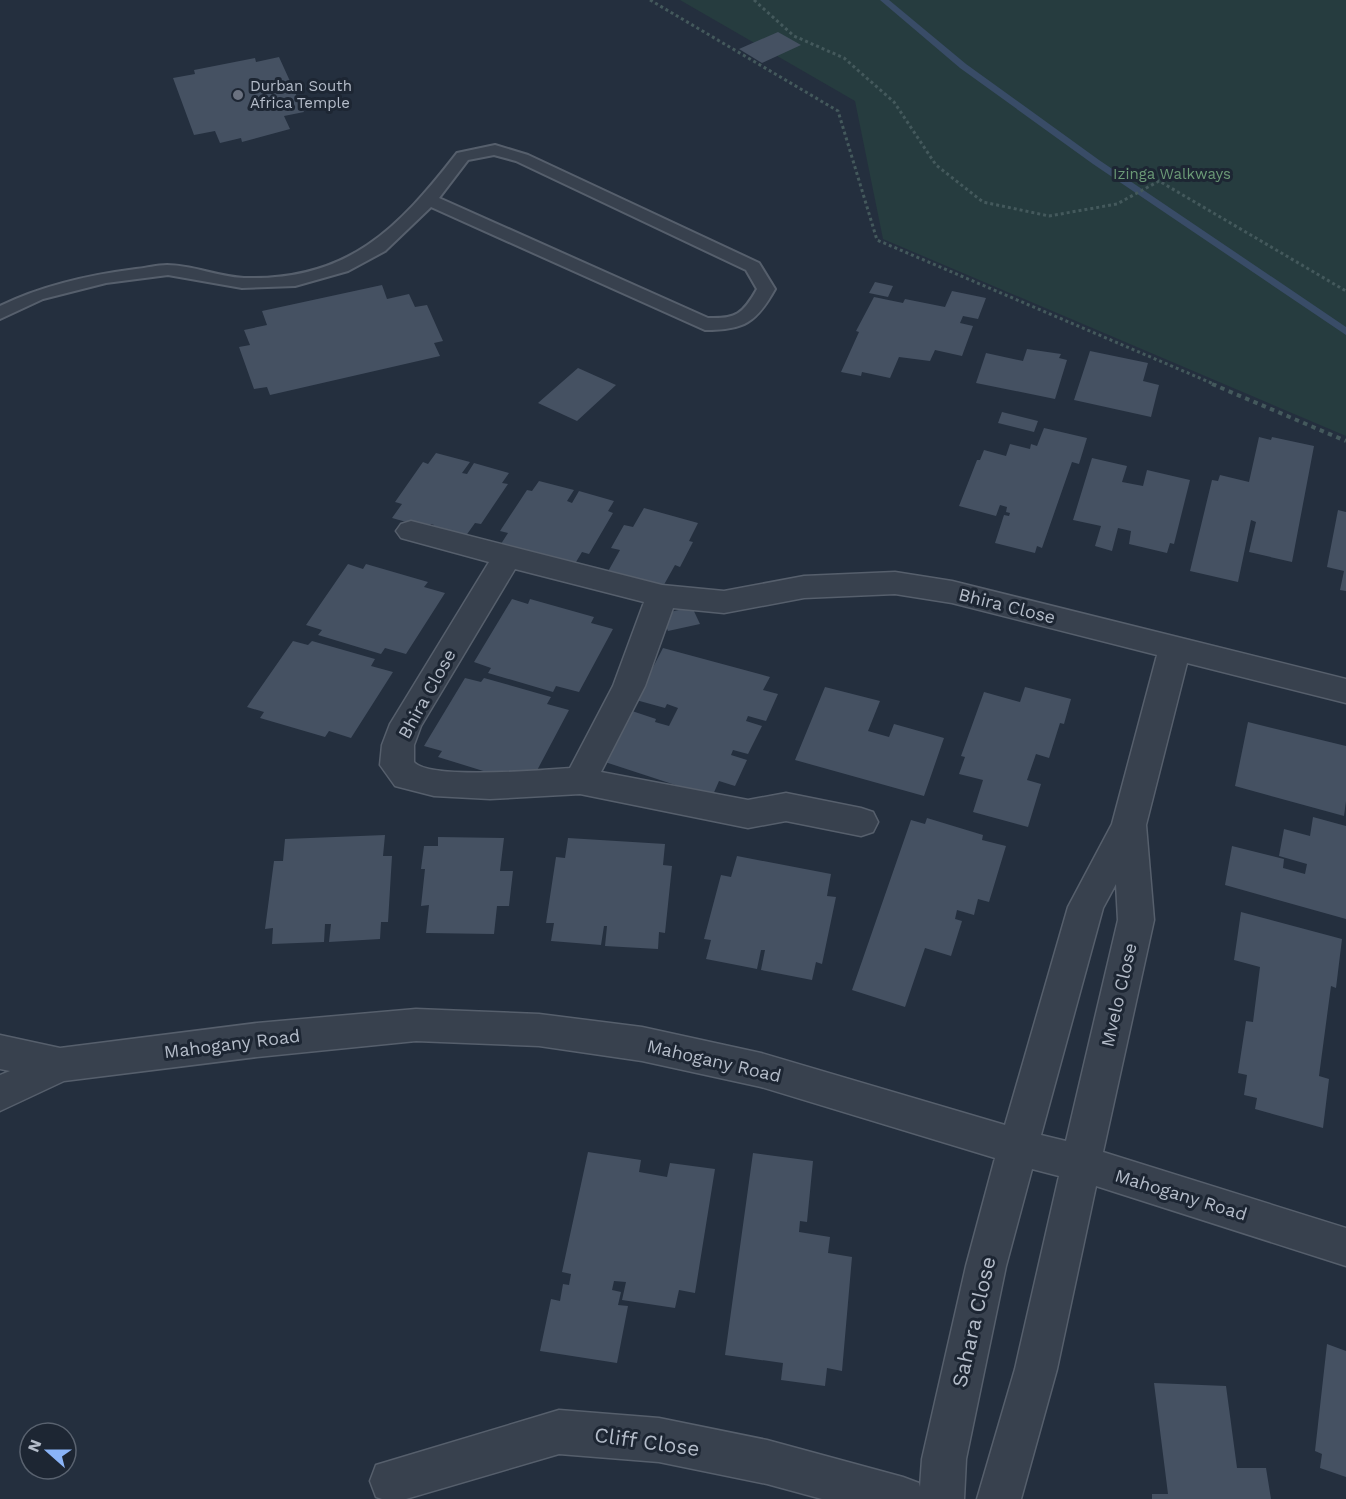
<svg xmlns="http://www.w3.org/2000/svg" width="1346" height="1499" font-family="'Work Sans',sans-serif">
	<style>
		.green { fill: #263c3f }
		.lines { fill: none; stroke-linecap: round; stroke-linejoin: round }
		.stream { fill: #394c67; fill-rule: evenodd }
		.building { fill: #455162 }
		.lane-casing { stroke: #565f6c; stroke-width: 4 }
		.street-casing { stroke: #565f6c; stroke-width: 3 }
		.path-far1 { stroke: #44595c; stroke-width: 3; stroke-dasharray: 3 3; stroke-linecap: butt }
		.path { stroke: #44595c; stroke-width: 4; stroke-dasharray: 4.5 4.5; stroke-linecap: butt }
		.lane { fill: #38414e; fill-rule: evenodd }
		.street { fill: #38414e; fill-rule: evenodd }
		.worship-dot { fill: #6b7280; stroke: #1d2633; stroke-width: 2 }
		.labels { text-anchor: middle; stroke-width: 6; stroke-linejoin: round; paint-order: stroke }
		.far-poi-label { font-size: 15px; fill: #b4bcc9; stroke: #1d2633; text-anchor: start }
		.far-park-label { font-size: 15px; fill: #6b9a76; stroke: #1d2633 }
		.street-label { font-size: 18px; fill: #b4bcc9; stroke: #1d2633 }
		.near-street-label { font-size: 21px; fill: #b4bcc9; stroke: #1d2633 }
	</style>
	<rect width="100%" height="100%" fill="#242f3e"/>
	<polygon class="green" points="680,0 1346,0 1346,436 883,239 855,101"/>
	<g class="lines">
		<polygon class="stream" points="880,0 889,0 966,64 1099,160 1346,327 1346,335 1093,164 960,68"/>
	</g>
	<g class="building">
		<polygon points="778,32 801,45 762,63 739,49"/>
		<polygon points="279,57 304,112 284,116 290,129 242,142 241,138 220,143 215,131 194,135 173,78 195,74 194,70 255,58 256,62"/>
		<polygon points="875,282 893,286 888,297 869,293"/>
		<polygon points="382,285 387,299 409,294 415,307 427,305 443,341 434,343 440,356 270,395 267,387 254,389 239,347 250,345 244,330 267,325 262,311"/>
		<polygon points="952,291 986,298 978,319 963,316 960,323 973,326 962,356 935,350 930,361 899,357 890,378 862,372 861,376 841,372 859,332 856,331 874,297 903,303 905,299 945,307"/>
		<polygon points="1027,349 1061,354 1059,358 1067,360 1055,399 976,383 986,353 1023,361"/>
		<polygon points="1090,351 1148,363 1143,381 1159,385 1151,417 1074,400"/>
		<polygon points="578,368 616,385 577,421 538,403"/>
		<polygon points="1002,412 1038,421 1034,432 998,423"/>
		<polygon points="1044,428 1087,438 1079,464 1072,462 1042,548 1037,546 1035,553 995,543 1004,515 1009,516 1010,513 1006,512 1007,507 1000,505 996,516 959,506 977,460 980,460 984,450 1006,456 1010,444 1030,449 1031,444 1037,446"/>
		<polygon points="1259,437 1271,440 1272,437 1314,446 1292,562 1249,552 1256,522 1251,520 1238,582 1190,571 1212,480 1218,481 1220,475 1249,482"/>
		<polygon points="436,453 470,462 462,473 467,474 474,463 509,473 502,483 508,484 481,524 475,523 465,537 432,528 434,525 431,524 428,528 392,518 402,504 395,502 423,462 428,464"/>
		<polygon points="1092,458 1127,466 1122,482 1143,486 1147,470 1190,480 1174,544 1170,543 1167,553 1129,544 1131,531 1118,528 1112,551 1095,546 1101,526 1073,520"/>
		<polygon points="539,481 574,490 567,501 572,503 579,491 614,501 608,511 613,513 589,554 582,552 573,567 499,547 508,533 500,531 527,490 532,491"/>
		<polygon points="644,508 698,523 689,541 693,542 680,567 675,565 661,590 606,575 620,550 611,548 624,525 633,527"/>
		<polygon points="1338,510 1346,512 1346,591 1340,590 1344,571 1327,567"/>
		<polygon points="348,564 363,569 366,564 428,582 424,587 445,593 406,654 385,648 381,654 318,635 322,630 306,625"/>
		<polygon points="512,599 528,604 530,599 594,617 591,623 613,629 579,692 556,686 553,692 488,673 491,668 474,662"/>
		<polygon points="692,607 700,624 668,631 661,614"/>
		<polygon points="293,641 308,645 312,641 375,659 371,666 393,672 351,738 329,731 325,737 260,718 264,712 247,707"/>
		<polygon points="663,648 770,677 763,690 778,694 766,721 748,716 746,721 762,726 748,754 733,750 731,755 747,760 735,786 719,781 712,797 605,762 632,711 656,719 655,722 669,726 678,708 667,704 665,708 636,700"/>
		<polygon points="465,678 481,682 484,678 551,697 547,704 569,710 533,778 509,771 506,778 438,757 442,751 424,746"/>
		<polygon points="825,687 880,701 868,731 889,737 894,724 944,738 924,796 795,760"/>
		<polygon points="1025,687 1071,699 1064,724 1060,723 1049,758 1036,754 1027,780 1041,784 1028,827 973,812 983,780 959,774 965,757 961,756 984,692 1020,702"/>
		<polygon points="1248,722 1346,746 1346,801 1344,816 1235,786"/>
		<polygon points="1313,817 1346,826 1346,919 1225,885 1232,846 1284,859 1283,868 1305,874 1307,864 1279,856 1284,829 1310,836"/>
		<polygon points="927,818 983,835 982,840 1006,846 989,902 978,899 974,915 957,910 955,919 962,921 951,956 925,948 905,1007 852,990 911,820 925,824"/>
		<polygon points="385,835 383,856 392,856 388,922 381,922 380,939 329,942 331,924 325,924 324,942 272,944 273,928 265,929 274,861 283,861 285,839"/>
		<polygon points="438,837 504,838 500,871 513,871 509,906 497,906 494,934 426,933 429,905 421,906 425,869 421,869 424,846 438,846"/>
		<polygon points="568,838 665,844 663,865 672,866 665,933 659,932 658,949 605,946 607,926 604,926 601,945 551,941 554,923 546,923 556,857 565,858"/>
		<polygon points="737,856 831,874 827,896 836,897 822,964 816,962 812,980 761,970 765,950 761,950 757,969 706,959 711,940 704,939 721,875 731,877"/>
		<polygon points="1241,912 1342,939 1336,988 1331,986 1319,1076 1329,1079 1323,1128 1255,1109 1257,1098 1244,1095 1247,1075 1238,1073 1246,1021 1253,1022 1260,967 1234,960"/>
		<polygon points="588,1152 641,1160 639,1172 667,1177 670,1163 715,1169 695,1293 679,1290 675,1308 622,1300 626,1282 614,1281 612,1290 621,1292 618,1305 628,1306 617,1363 540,1351 551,1299 560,1301 563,1284 569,1285 571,1274 562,1272"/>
		<polygon points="753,1153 813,1161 807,1222 800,1221 799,1232 830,1237 828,1253 852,1257 842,1371 827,1368 825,1386 781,1380 783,1363 725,1355"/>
		<polygon points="1327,1344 1346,1351 1346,1477 1320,1468 1322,1454 1315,1451"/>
		<polygon points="1154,1383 1226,1386 1237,1468 1266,1468 1271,1499 1152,1499 1152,1494 1168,1494"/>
	</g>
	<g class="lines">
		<defs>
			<path id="lane" d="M495,145l33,10 231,108 16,26c-19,34 -31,41 -70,41l-274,-123 -46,44 -37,20 -53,15 -53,2 -74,-13 -62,8 -63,16 -43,20v-13c43,-21 89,-31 136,-37 10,-1 21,-4 31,-4 26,0 51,12 77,13 104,3 154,-49 213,-125zM494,155l22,6 230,109 11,19c-14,25 -21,30 -49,29l-269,-120 29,-38z"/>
			<path id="street" d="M411,521l251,64 62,6 80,-15 91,-4 57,9 394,98v24l-159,-40 -41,162 8,95 -51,232 243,76v38l-250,-80 -39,183 -36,130h-44l38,-130 44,-193 -27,-7 -26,97 -40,193 -2,40h-142l-55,-15 -108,-22 -100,-8 -153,45h-24l-6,-2 -6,-16 6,-16 183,-55 100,8 108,22 136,37 16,6 1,4 2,-28 44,-193 29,-108 -234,-71 -119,-26 -103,-15 -123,-5 -159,16 -193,24 -64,30v-36l10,-4 -10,-2v-34l60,13 197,-25 159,-14 123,5 103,13 119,26 244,72 63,-218 44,-83 45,-169 -205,-52 -57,-9 -91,4 -80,15 -51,-5 -28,78 -44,86 147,28 38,-7 75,15 12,4 5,10 -5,10 -12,4 -75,-15 -38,7 -168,-34 -90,5 -56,-3 -39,-10 -15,-21 2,-20 8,-21 99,-162 -88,-24 -5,-7 5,-7zM515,569l129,33 -31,84 -43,82c-27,2 -141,12 -156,-6v-17l7,-19zM1116,884l2,36 -52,221 -25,-6 62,-227z"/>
		</defs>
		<use href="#lane" class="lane-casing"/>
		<use href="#street" class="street-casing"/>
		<g class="path-far1">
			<polyline points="650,0 838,111 877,240 1216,385"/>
			<polyline points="754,0 794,36 844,58 894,102 936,165 983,202 1049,216 1117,204 1159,181 1346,291"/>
		</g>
		<polyline class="path" points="1212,384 1346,441"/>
		<use href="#lane" class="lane"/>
		<use href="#street" class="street"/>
	</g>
	<circle class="worship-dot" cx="238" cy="95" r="6"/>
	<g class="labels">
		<g class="far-poi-label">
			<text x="250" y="91">Durban South<tspan x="250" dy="17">Africa Temple</tspan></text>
		</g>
		<g class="far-park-label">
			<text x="1172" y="179">Izinga Walkways</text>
		</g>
		<g class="street-label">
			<text transform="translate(1007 606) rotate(14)" y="6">Bhira Close</text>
			<text transform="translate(427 694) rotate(-61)" y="6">Bhira Close</text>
			<text transform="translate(1119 995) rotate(-77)" y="6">Mvelo Close</text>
			<text transform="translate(232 1044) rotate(-7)" y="6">Mahogany Road</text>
			<text transform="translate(714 1061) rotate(13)" y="6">Mahogany Road</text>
			<text transform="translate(1181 1195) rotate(17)" y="6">Mahogany Road</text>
		</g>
		<g class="near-street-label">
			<text transform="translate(974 1322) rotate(-77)" y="7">Sahara Close</text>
			<text transform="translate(647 1442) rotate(8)" y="7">Cliff Close</text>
		</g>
	</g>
	<g transform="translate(48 1451) rotate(291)"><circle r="28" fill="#1d2633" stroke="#59626f" stroke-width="1.5"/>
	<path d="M0-4.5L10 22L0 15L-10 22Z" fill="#8ab4f8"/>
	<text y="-9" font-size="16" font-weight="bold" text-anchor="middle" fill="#b4bcc9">N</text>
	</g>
</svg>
